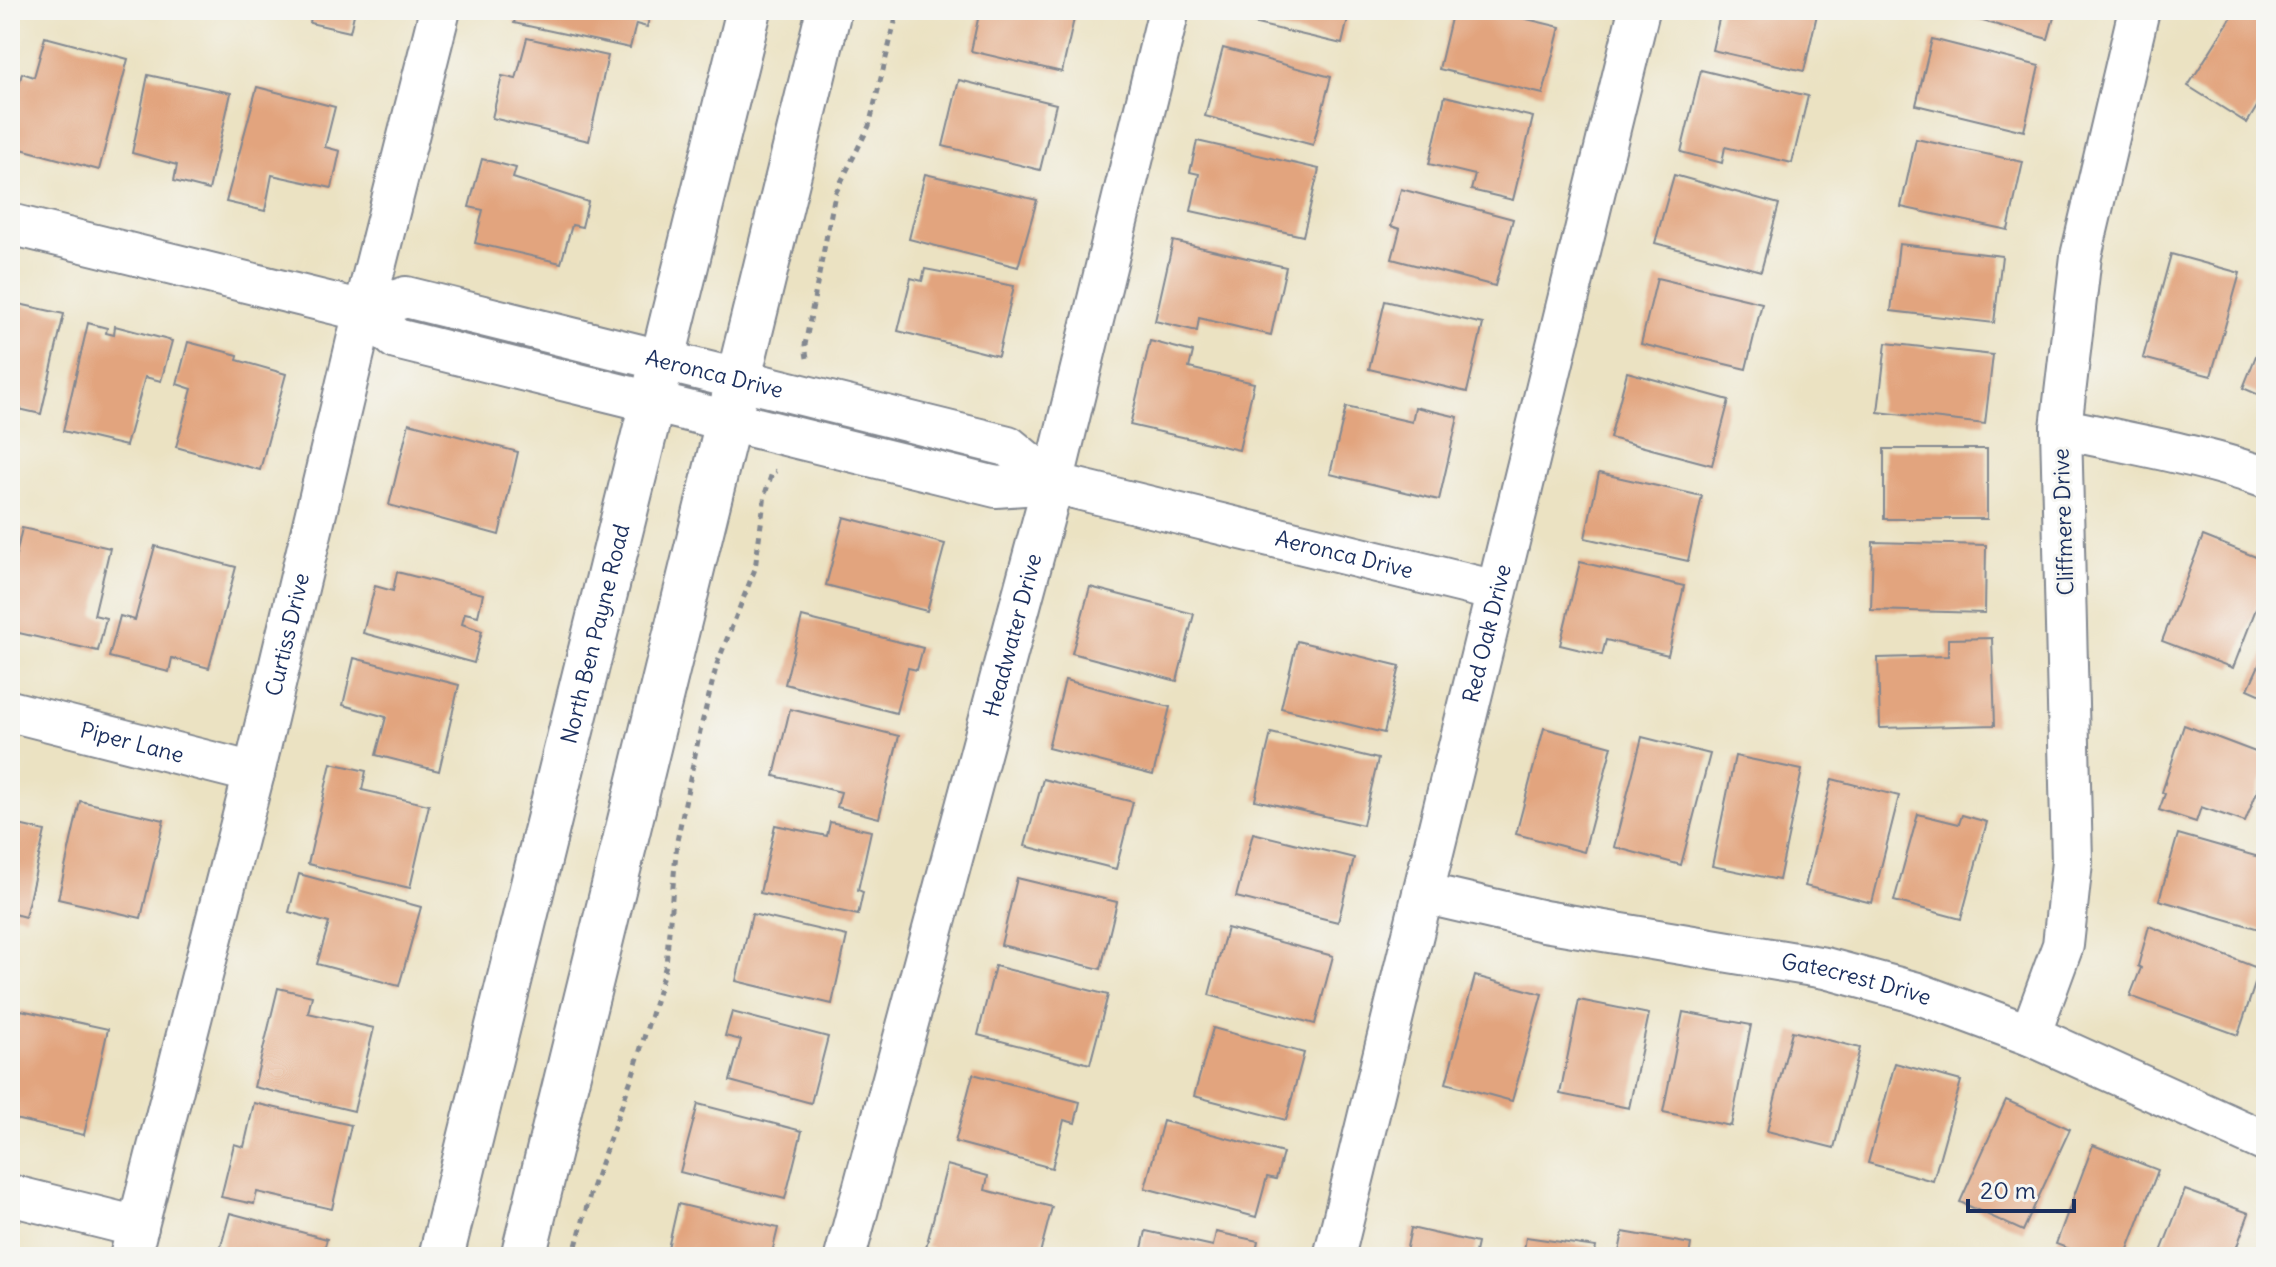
<svg xmlns="http://www.w3.org/2000/svg" width="2276" height="1267" font-family="Delius,sans-serif">
	<style>
		.building { fill: #e2a47e }
		.lines { fill: none; stroke-linecap: round; stroke-linejoin: round }
		.minor-casing { stroke: #838890; stroke-width: 44 }
		.tertiary-casing { stroke: #838890; stroke-width: 48 }
		.path { stroke: #838890; stroke-width: 5; stroke-dasharray: 6 6; stroke-linecap: butt }
		.minor { stroke: #fff; stroke-width: 40 }
		.tertiary { stroke: #fff; stroke-width: 44 }
		.labels { text-anchor: middle; stroke-width: 6; stroke-linejoin: round; paint-order: stroke }
		.street-label { font-size: 22px; fill: #1b2f5e; stroke: #f6f6f2 }
	</style>
	<rect width="100%" height="100%" fill="#f6f6f2"/>
	<filter id="ink" filterUnits="userSpaceOnUse"><feTurbulence type="fractalNoise" baseFrequency=".0125" numOctaves="2"/><feDisplacementMap in="SourceGraphic" scale="16" xChannelSelector="R" yChannelSelector="G"/><feConvolveMatrix kernelMatrix="1 2 1 2 8 2 1 2 1" color-interpolation-filters="sRGB"/></filter>
	<filter id="wash" filterUnits="userSpaceOnUse"><feTurbulence type="fractalNoise" baseFrequency=".006" numOctaves="4" result="noise"/><feDisplacementMap in="SourceGraphic" scale="32" xChannelSelector="R" yChannelSelector="G"/><feGaussianBlur stdDeviation="1.8" result="paint"/><feColorMatrix in="noise" values="0 0 0 0 0 0 0 0 0 0 0 0 0 0 0 0 0 1.4 0 .05"/><feComposite in="paint" operator="in"/></filter>
	<g filter="url(#wash)">
		<rect width="100%" height="100%" fill="#ebe2c2"/>
		<g id="blocks">
			<g class="building">
				<polygon points="312,10 355,10 350,32 310,23"/>
				<polygon points="517,10 651,10 647,27 636,24 630,48 514,23"/>
				<polygon points="980,10 1076,10 1062,72 971,51"/>
				<polygon points="1229,10 1350,10 1342,44 1227,17"/>
				<polygon points="1453,10 1489,10 1560,27 1543,94 1439,69"/>
				<polygon points="1721,10 1818,10 1804,71 1712,50"/>
				<polygon points="1943,10 2056,10 2048,39"/>
				<polygon points="2236,10 2266,10 2266,92 2247,123 2188,86"/>
				<polygon points="45,37 128,59 99,170 10,146 10,119 22,73 34,77"/>
				<polygon points="527,38 608,56 589,141 492,118 502,76 516,79"/>
				<polygon points="1932,39 2039,66 2024,131 1916,105"/>
				<polygon points="1223,48 1331,77 1313,145 1205,116"/>
				<polygon points="1701,70 1808,96 1792,163 1725,147 1722,163 1681,152"/>
				<polygon points="148,75 231,93 209,190 174,181 177,165 132,153"/>
				<polygon points="959,80 1056,104 1040,170 943,146"/>
				<polygon points="257,87 335,107 325,147 340,151 332,188 272,175 265,211 226,202"/>
				<polygon points="1445,96 1533,117 1513,200 1471,190 1475,175 1429,164"/>
				<polygon points="1916,139 2023,162 2008,230 1901,207"/>
				<polygon points="1197,141 1319,169 1303,236 1191,211 1199,174 1190,172"/>
				<polygon points="482,159 516,168 513,178 588,202 582,227 572,225 561,263 475,243 483,210 469,207"/>
				<polygon points="925,174 1037,200 1018,267 909,239"/>
				<polygon points="1674,175 1779,204 1761,271 1655,243"/>
				<polygon points="1401,189 1513,219 1495,286 1392,259 1400,229 1391,226"/>
				<polygon points="1173,241 1286,267 1271,335 1199,318 1197,331 1155,321"/>
				<polygon points="1899,244 2002,256 1994,323 1891,311"/>
				<polygon points="2171,254 2240,273 2211,376 2143,358"/>
				<polygon points="925,269 1014,286 998,356 898,331 911,278 922,281"/>
				<polygon points="1657,278 1762,303 1746,369 1641,344"/>
				<polygon points="1385,301 1483,324 1467,392 1369,369"/>
				<polygon points="10,302 64,314 41,414 10,407"/>
				<polygon points="88,323 107,328 106,333 114,335 115,326 172,341 161,381 145,377 126,446 63,431"/>
				<polygon points="2266,331 2266,398 2243,388"/>
				<polygon points="1150,341 1193,352 1189,368 1254,383 1239,450 1130,425"/>
				<polygon points="188,342 238,355 237,360 286,374 260,470 176,447 192,389 177,384"/>
				<polygon points="1886,343 1993,355 1985,424 1878,412"/>
				<polygon points="1627,372 1729,400 1712,465 1610,438"/>
				<polygon points="1346,407 1412,422 1415,407 1458,417 1439,500 1330,474"/>
				<polygon points="409,423 518,452 499,535 389,505"/>
				<rect x="1884" y="449" width="103" height="70"/>
				<polygon points="1599,473 1702,496 1688,561 1585,538"/>
				<polygon points="844,517 945,544 927,611 826,585"/>
				<polygon points="22,528 110,548 94,615 106,618 98,651 10,631 10,582"/>
				<polygon points="2203,536 2266,561 2266,583 2233,668 2162,641"/>
				<polygon points="1873,542 1986,545 1985,613 1871,610"/>
				<polygon points="155,546 236,567 209,668 172,658 169,672 109,657 120,616 135,620"/>
				<polygon points="1580,562 1684,586 1668,655 1606,640 1602,655 1560,645"/>
				<polygon points="397,572 483,594 478,616 465,613 462,624 482,631 474,663 363,633 375,586 393,591"/>
				<polygon points="1090,587 1194,614 1177,681 1072,653"/>
				<polygon points="802,617 923,648 917,670 908,668 896,713 785,684"/>
				<polygon points="1992,638 1995,725 1880,728 1878,658 1948,656 1948,639"/>
				<polygon points="1297,641 1400,666 1384,733 1281,708"/>
				<polygon points="2266,650 2266,697 2248,689"/>
				<polygon points="354,658 459,685 439,771 376,755 386,717 343,705"/>
				<polygon points="1065,680 1170,707 1153,775 1048,748"/>
				<polygon points="790,709 899,736 879,818 837,807 841,792 774,776"/>
				<polygon points="2184,725 2266,756 2266,769 2245,822 2201,807 2196,822 2159,810 2165,794 2162,792"/>
				<polygon points="1544,728 1612,746 1584,852 1516,834"/>
				<polygon points="1271,733 1378,759 1363,825 1255,800"/>
				<polygon points="1642,737 1710,754 1681,865 1614,847"/>
				<polygon points="1735,756 1802,770 1779,880 1712,866"/>
				<polygon points="331,763 366,771 362,790 429,805 410,888 308,864"/>
				<polygon points="1043,779 1133,802 1116,869 1025,846"/>
				<polygon points="1832,779 1899,796 1872,903 1805,886"/>
				<polygon points="80,801 164,820 141,918 58,899"/>
				<polygon points="1918,814 1959,824 1962,815 1987,822 1961,919 1894,901"/>
				<polygon points="830,822 871,831 858,890 863,892 858,915 760,893 775,825 827,836"/>
				<polygon points="10,823 45,831 25,917 10,913"/>
				<polygon points="1253,833 1354,858 1338,922 1236,897"/>
				<polygon points="2178,834 2266,859 2266,931 2159,900"/>
				<polygon points="299,874 421,907 399,986 317,964 329,923 289,912"/>
				<polygon points="1017,878 1117,902 1101,969 1001,945"/>
				<polygon points="752,914 847,936 832,1004 736,981"/>
				<polygon points="2149,926 2260,969 2238,1035 2130,996 2141,968 2138,966"/>
				<polygon points="1227,928 1333,956 1315,1024 1209,995"/>
				<polygon points="995,966 1108,995 1090,1064 978,1035"/>
				<polygon points="1475,976 1542,994 1512,1101 1446,1083"/>
				<polygon points="278,988 312,996 308,1013 374,1028 354,1111 254,1087"/>
				<polygon points="1579,1000 1649,1014 1629,1108 1560,1094"/>
				<polygon points="21,1010 108,1029 84,1135 10,1118 10,1058"/>
				<polygon points="732,1012 828,1037 811,1103 730,1081 741,1040 725,1036"/>
				<polygon points="1683,1012 1751,1025 1731,1126 1663,1112"/>
				<polygon points="1213,1028 1304,1053 1286,1120 1194,1096"/>
				<polygon points="1792,1031 1860,1048 1834,1148 1767,1131"/>
				<polygon points="1895,1063 1961,1081 1933,1181 1868,1163"/>
				<polygon points="973,1074 1080,1102 1075,1123 1064,1120 1052,1168 955,1142"/>
				<polygon points="2006,1100 2070,1129 2023,1231 1960,1202"/>
				<polygon points="254,1103 351,1125 332,1209 257,1192 254,1204 221,1197 234,1144 244,1147"/>
				<polygon points="698,1104 802,1131 785,1199 680,1172"/>
				<polygon points="1163,1121 1283,1153 1276,1179 1267,1177 1256,1217 1145,1188"/>
				<polygon points="2093,1145 2158,1170 2125,1257 2091,1257 2056,1244"/>
				<polygon points="947,1165 988,1176 985,1190 1052,1207 1039,1257 963,1257 926,1247"/>
				<polygon points="2185,1190 2249,1213 2233,1257 2159,1257"/>
				<polygon points="678,1204 778,1228 771,1257 666,1257"/>
				<polygon points="230,1213 327,1239 322,1257 218,1257"/>
				<polygon points="1411,1228 1477,1243 1474,1257 1405,1257"/>
				<polygon points="1146,1231 1213,1246 1216,1232 1258,1241 1255,1257 1140,1257"/>
				<polygon points="1623,1232 1691,1244 1689,1257 1618,1257"/>
				<polygon points="1526,1237 1596,1247 1594,1257 1523,1257"/>
			</g>
		</g>
	</g>
	<g filter="url(#ink)">
		<use href="#blocks" fill-opacity="0" stroke="#838890" stroke-width="2"/>
		<g class="lines">
			<defs>
				<g id="minor">
					<path id="s1" d="M10,224l354,87 32,28 600,148 57,-4 443,108"/>
					<path id="s2" d="M364,311l42,-14 602,149 45,37"/>
					<path d="M2061,428c68,16 139,26 205,50"/>
					<path id="s3" d="M10,711l244,62"/>
					<path id="s4" d="M1423,893l121,28 281,47 89,24 116,43 236,107"/>
					<polyline points="2030,1035 2063,945 2072,862 2061,428 2081,256 2139,10"/>
					<polyline points="10,1195 138,1227"/>
					<path id="s5" d="M130,1257l124,-484 110,-462 76,-301"/>
					<path id="s6" d="M845,1257l208,-774 116,-473"/>
					<path id="s7" d="M1334,1257l305,-1247"/>
				</g>
				<g id="tertiary">
					<path id="s8" d="M441,1257l308,-1247"/>
					<polyline points="523,1257 829,10"/>
				</g>
			</defs>
			<use href="#minor" class="minor-casing"/>
			<use href="#tertiary" class="tertiary-casing"/>
			<g class="path">
				<polyline points="807,358 805,345 835,194 869,126 898,10"/>
				<polyline points="573,1257 592,1188 633,1074 666,965 677,841 700,731 717,664 755,569 765,494 772,473 776,471"/>
			</g>
			<use href="#minor" class="minor"/>
			<use href="#tertiary" class="tertiary"/>
		</g>
	</g>
	<g class="labels">
		<g class="street-label">
			<text dy="8" stroke="none"><textPath href="#s2" startOffset="362">Aeronca Drive</textPath></text>
			<text transform="translate(2063 522) rotate(-92)" y="8">Cliffmere Drive</text>
			<text dy="8" stroke="none"><textPath href="#s1" startOffset="1382">Aeronca Drive</textPath></text>
			<text dy="8" stroke="none"><textPath href="#s7" startOffset="642">Red Oak Drive</textPath></text>
			<text dy="8" stroke="none"><textPath href="#s5" startOffset="642">Curtiss Drive</textPath></text>
			<text dy="8" stroke="none"><textPath href="#s8" startOffset="642">North Ben Payne Road</textPath></text>
			<text dy="8" stroke="none"><textPath href="#s6" startOffset="644">Headwater Drive</textPath></text>
			<text dy="8" stroke="none"><textPath href="#s3" startOffset="126">Piper Lane</textPath></text>
			<text dy="8" stroke="none"><textPath href="#s4" startOffset="442">Gatecrest Drive</textPath></text>
		</g>
	</g>
	<rect width="2276" height="1267" fill="none" stroke="#f6f6f2" stroke-width="40"/>
	<path d="M1968 1199v12h106v-12" fill="none" stroke="#1b2f5e" stroke-width="4"/>
	<text x="1980" y="1199" font-size="24" fill="#1b2f5e" stroke="#f6f6f2" stroke-width="6" paint-order="stroke">20 m</text>
</svg>
